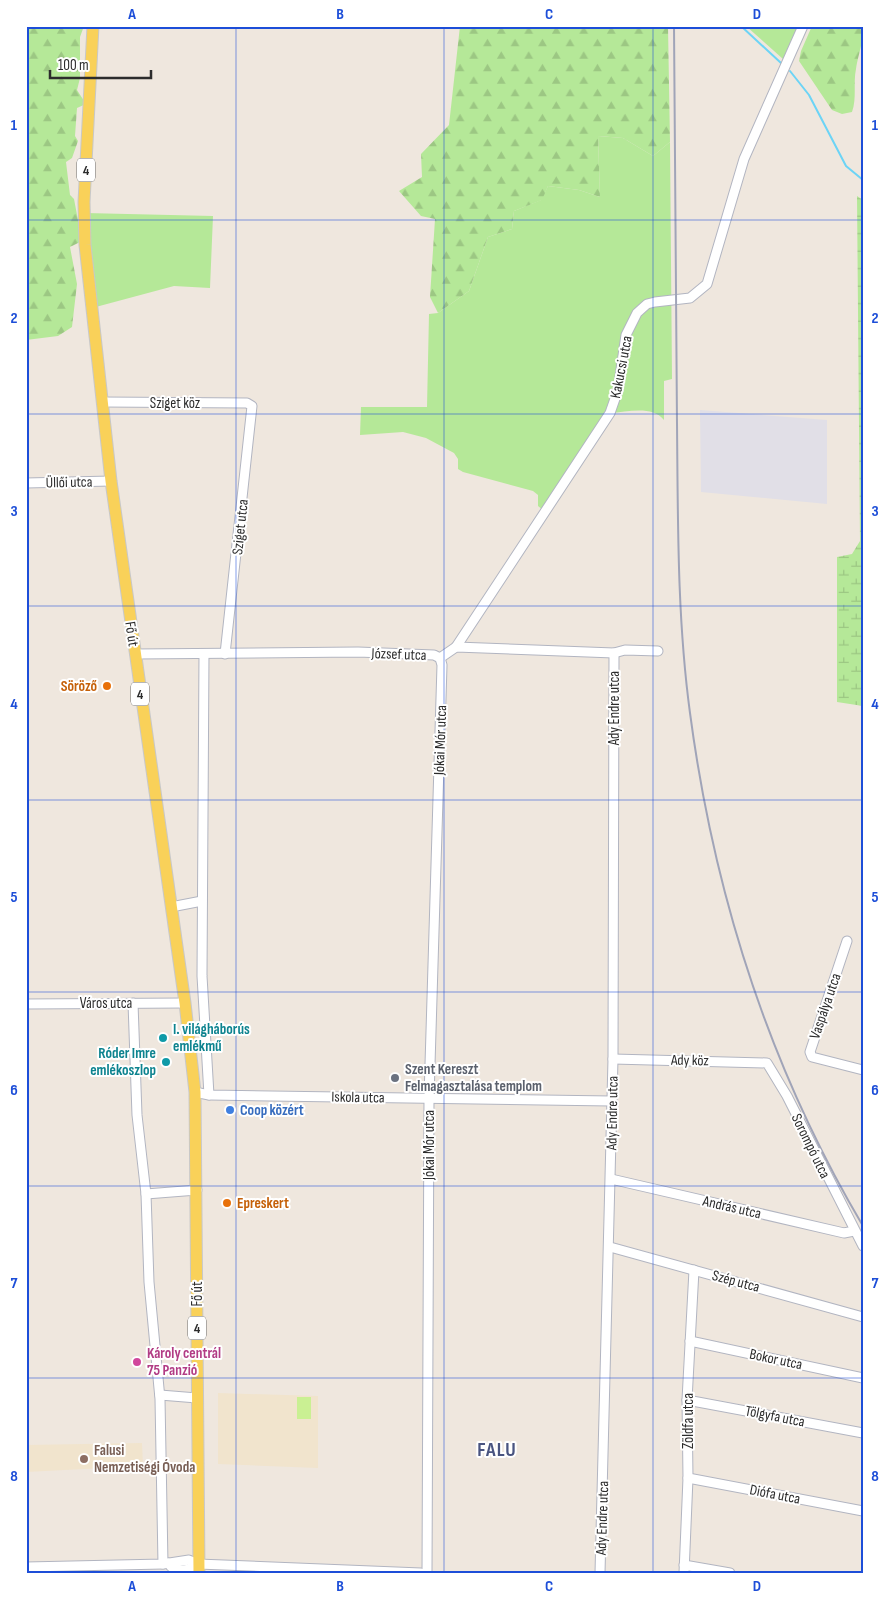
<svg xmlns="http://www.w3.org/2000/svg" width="889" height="1599" font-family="'Sofia Sans Condensed',sans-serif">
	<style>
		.industrial { fill: #e1dfe7 }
		.education { fill: #f1e4cd }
		.grass { fill: #b5e898 }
		.forest { fill: url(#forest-firs) }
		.wetland { fill: url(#wetland-marsh) }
		.pitch { fill: #caf093 }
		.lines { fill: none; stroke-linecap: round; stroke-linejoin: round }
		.stream { stroke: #6cd4f6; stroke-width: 2 }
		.minor-casing { stroke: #b2b5c1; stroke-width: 11 }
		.major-casing { stroke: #c8c8c8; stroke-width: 13 }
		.minor { stroke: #fff; stroke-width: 9 }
		.major { stroke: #f9d159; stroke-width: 11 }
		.rail { stroke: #a0a4b8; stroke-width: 2 }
		.grid { fill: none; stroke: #1d4ed8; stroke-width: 1; stroke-opacity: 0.55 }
		.food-dot { fill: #e8710a; stroke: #fff; stroke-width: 2 }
		.culture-dot { fill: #0f9aa8; stroke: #fff; stroke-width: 2 }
		.worship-dot { fill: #6b7280; stroke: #fff; stroke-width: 2 }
		.shop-dot { fill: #3f7fe0; stroke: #fff; stroke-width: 2 }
		.hotel-dot { fill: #d1479c; stroke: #fff; stroke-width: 2 }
		.education-dot { fill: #8d6e63; stroke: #fff; stroke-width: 2 }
		.labels { text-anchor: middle; stroke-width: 4; stroke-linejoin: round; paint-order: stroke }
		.shield { fill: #fff; stroke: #6b6b6b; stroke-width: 1 }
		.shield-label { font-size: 14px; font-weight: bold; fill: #2c2c2c }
		.street-label { font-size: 15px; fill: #2c2c2c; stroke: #fff }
		.food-label { font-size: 15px; font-weight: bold; fill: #c56008; stroke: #fff; text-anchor: end }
		.culture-label { font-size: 15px; font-weight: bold; fill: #0d838f; stroke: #fff; text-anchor: start }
		.worship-label { font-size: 15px; font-weight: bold; fill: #5b616d; stroke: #fff; text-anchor: start }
		.shop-label { font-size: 15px; font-weight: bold; fill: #366cbe; stroke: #fff; text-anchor: start }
		.hotel-label { font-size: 15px; font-weight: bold; fill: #b23c85; stroke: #fff; text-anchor: start }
		.education-label { font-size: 15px; font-weight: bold; fill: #785e54; stroke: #fff; text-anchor: start }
		.district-label { font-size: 20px; font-weight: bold; letter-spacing: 1px; fill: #495480; stroke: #fff }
		.neatline { fill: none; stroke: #1d4ed8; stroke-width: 2 }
		.grid-label { font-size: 16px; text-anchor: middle; font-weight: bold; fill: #1d4ed8 }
	</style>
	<defs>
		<pattern id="forest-firs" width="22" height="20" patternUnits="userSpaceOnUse" patternTransform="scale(1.25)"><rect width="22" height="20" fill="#b5e898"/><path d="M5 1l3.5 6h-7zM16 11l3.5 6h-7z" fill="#9cc783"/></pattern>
		<pattern id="wetland-marsh" width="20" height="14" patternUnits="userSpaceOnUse" patternTransform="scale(1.25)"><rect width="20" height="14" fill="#b5e898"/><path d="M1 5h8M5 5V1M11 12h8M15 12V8" fill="none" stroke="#9cc783"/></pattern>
	</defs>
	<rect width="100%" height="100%" fill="#efe7de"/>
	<polygon class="industrial" points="700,410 827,420 827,504 701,492"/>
	<g class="education">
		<polygon points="218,1393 318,1396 318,1468 218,1464"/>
		<polygon points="142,1443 143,1466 26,1472 26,1445"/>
	</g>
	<g class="grass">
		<polygon points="746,26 798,26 783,59"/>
		<path d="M598,136l25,2 30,18 17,-14 2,237 -8,2v39c-12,-15 -36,-8 -54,-7l-66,98 -6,-5v-11l-5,-4 -70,-19 -5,-3v-10l-4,-6 -28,-15 -23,-6 -43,3 1,-28h66l2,-93 9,-1 31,-22 19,-54 24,-8 2,-18 27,-11 7,-14 31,4 21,7z"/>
		<polygon points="85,213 213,216 210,288 174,286 92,308"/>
	</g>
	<g class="forest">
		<polygon points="26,26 84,26 80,37 80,78 77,90 86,104 77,108 75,136 78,141 72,158 66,162 70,195 74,199 82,241 70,247 77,284 72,327 58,336 26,340"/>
		<polygon points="460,26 668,26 670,142 653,156 623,138 598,136 600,197 579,190 548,186 542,200 514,211 512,229 488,237 469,291 438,313 430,297 435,219 421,216 399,191 422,177 421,154 449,125"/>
		<path d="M812,26h51c0,19 -4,25 -7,43 -3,14 1,29 -4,43l-10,2 -10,-4 -33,-49 2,-10z"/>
	</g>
	<polygon class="wetland" points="857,196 863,200 863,706 837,702 837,557 852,554 860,541"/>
	<rect class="pitch" x="297" y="1397" width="14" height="22"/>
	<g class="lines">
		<g class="stream">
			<polyline points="741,26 781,63"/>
			<polyline points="790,71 809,95 846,166 863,180"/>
		</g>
		<defs>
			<g id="minor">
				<polyline points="102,402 247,403 252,406 225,654"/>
				<polyline points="26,483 111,481"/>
				<polyline points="456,647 610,413 618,390 626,335 637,313 647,304 655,302 690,298 707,284 744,159 803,26"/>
				<polyline points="135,654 358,652 434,655 440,658 456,647 614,653 625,650 658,651"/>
				<polyline points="204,654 202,976 209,1095"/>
				<polyline points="171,907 202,901"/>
				<polyline points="847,941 810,1052 812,1057 863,1070"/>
				<polyline points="133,1003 137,1115 146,1194 149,1282 160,1399 163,1564"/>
				<polyline points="26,1004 185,1003"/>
				<polyline points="613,1059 767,1063 787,1096 863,1246"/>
				<polyline points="195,1092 209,1095 611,1101"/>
				<polyline points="611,1179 844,1233 854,1231"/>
				<polyline points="146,1194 197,1190"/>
				<polyline points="610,1247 863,1317"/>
				<polyline points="690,1341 863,1378"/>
				<polyline points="160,1395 197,1398"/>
				<polyline points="687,1400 863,1433"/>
				<polyline points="688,1478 863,1511"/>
				<path d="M168,1563c8,12 21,7 30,1"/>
				<polyline points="684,1565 730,1573"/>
				<polyline points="26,1567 163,1564 189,1560 198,1564 421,1573"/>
				<polyline points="427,1573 429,1098 442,665 440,658"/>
				<polyline points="600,1573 613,1059 614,653"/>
				<polyline points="684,1573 688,1478 687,1400 694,1270"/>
			</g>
			<polyline id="major" points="93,26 84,202 85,245 111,481 185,1003 195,1092 199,1573"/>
		</defs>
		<use href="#minor" class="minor-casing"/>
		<use href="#major" class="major-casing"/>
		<use href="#minor" class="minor"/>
		<use href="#major" class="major"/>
		<path class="rail" d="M674,26c1,132 2,265 3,397 1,97 0,194 13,290 24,181 80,356 173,513"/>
	</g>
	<path class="grid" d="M236,26v1547M444,26v1547M653,26v1547M26,220h837M26,414h837M26,606h837M26,800h837M26,992h837M26,1186h837M26,1378h837"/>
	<g class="food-dot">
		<circle cx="107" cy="686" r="5"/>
		<circle cx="227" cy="1203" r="5"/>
	</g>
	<g class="culture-dot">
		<circle cx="163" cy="1038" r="5"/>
		<circle cx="166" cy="1062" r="5"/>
	</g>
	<circle class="worship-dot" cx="395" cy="1078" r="5"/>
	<circle class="shop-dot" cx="230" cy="1110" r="5"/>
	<circle class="hotel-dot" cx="137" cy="1362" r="5"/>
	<circle class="education-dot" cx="84" cy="1459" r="5"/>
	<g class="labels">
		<g class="shield">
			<rect x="77" y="158.5" width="18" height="23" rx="4"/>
			<rect x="131" y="682.5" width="18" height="23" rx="4"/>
			<rect x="188" y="1316.5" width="18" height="23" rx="4"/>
		</g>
		<g class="shield-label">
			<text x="86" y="175">4</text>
			<text x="140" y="699">4</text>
			<text x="197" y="1333">4</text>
		</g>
		<g class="street-label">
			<text transform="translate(621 367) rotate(-79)" y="5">Kakucsi utca</text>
			<text x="175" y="408">Sziget köz</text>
			<text transform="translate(69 482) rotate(-1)" y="5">Üllői utca</text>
			<text transform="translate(240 527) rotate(-84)" y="5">Sziget utca</text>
			<text transform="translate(132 634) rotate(82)" y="5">Fő út</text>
			<text transform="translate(399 654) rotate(2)" y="5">József utca</text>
			<text transform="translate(614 708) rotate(-90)" y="5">Ady Endre utca</text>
			<text transform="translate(440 740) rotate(-88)" y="5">Jókai Mór utca</text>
			<text x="106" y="1008">Város utca</text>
			<text transform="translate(825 1006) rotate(-71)" y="5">Vaspálya utca</text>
			<text transform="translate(690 1060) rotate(1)" y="5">Ady köz</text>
			<text transform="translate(358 1097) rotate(1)" y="5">Iskola utca</text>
			<text transform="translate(612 1113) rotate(-89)" y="5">Ady Endre utca</text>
			<text transform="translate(429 1145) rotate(-90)" y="5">Jókai Mór utca</text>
			<text transform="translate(811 1146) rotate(64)" y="5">Sorompó utca</text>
			<text transform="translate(732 1207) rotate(13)" y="5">András utca</text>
			<text transform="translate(736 1281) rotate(15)" y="5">Szép utca</text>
			<text transform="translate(197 1294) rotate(-90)" y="5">Fő út</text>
			<text transform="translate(776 1359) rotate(12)" y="5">Bokor utca</text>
			<text transform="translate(775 1416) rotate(11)" y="5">Tölgyfa utca</text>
			<text transform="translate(688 1421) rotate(-90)" y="5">Zöldfa utca</text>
			<text transform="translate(775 1494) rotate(11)" y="5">Diófa utca</text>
			<text transform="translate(602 1518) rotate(-88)" y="5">Ady Endre utca</text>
		</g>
		<g class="food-label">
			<text x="97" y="691">Söröző</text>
			<text x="237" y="1208" text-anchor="start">Epreskert</text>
		</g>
		<g class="culture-label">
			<text x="173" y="1034">I. világháborús<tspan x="173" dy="17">emlékmű</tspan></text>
			<text x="156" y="1058" text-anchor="end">Róder Imre<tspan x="156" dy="17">emlékoszlop</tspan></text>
		</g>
		<g class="worship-label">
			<text x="405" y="1074">Szent Kereszt<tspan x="405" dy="17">Felmagasztalása templom</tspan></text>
		</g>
		<g class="shop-label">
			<text x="240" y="1115">Coop közért</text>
		</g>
		<g class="hotel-label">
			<text x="147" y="1358">Károly centrál<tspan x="147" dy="17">75 Panzió</tspan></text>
		</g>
		<g class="education-label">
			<text x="94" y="1455">Falusi<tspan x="94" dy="17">Nemzetiségi Óvoda</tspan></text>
		</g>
		<g class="district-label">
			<text x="497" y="1456">FALU</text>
		</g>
	</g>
	<rect width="889" height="1599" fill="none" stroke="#ffffff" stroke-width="55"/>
	<path d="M50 70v8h101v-8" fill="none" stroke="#2c2c2c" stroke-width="2.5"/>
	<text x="58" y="70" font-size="15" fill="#2c2c2c" stroke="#ffffff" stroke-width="4" paint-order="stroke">100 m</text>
	<rect x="28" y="28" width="834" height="1544" class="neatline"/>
	<g class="grid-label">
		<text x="132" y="19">A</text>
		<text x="340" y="19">B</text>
		<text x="549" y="19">C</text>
		<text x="757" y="19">D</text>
		<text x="14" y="130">1</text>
		<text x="875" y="130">1</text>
		<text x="14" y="323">2</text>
		<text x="875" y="323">2</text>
		<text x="14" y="516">3</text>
		<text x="875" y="516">3</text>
		<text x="14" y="709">4</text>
		<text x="875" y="709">4</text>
		<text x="14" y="902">5</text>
		<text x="875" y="902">5</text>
		<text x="14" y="1095">6</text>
		<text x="875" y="1095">6</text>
		<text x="14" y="1288">7</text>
		<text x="875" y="1288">7</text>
		<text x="14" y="1481">8</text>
		<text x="875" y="1481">8</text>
		<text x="132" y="1591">A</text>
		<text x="340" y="1591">B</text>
		<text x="549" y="1591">C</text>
		<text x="757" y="1591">D</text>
	</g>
</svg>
